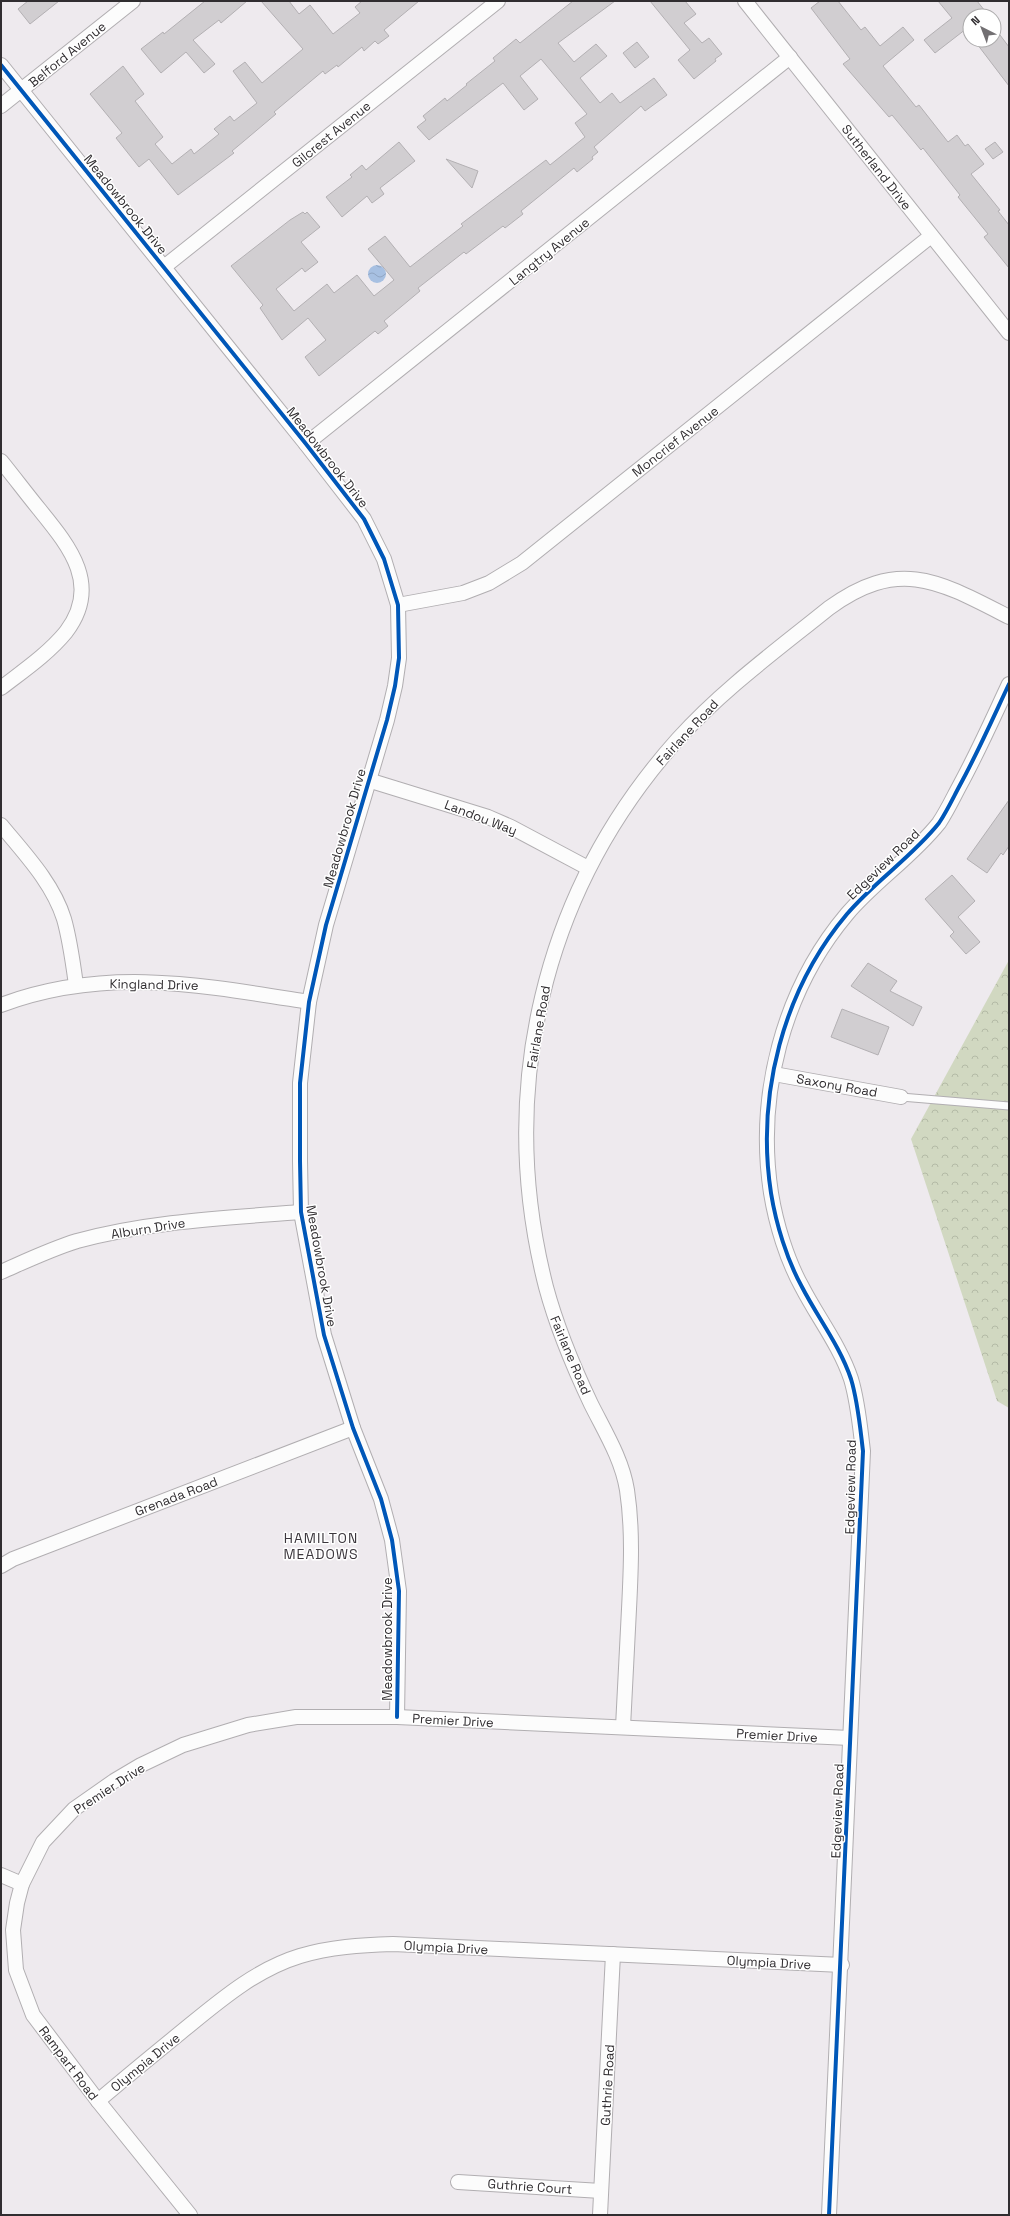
<svg xmlns="http://www.w3.org/2000/svg" width="1010" height="2216" font-family="'Space Grotesk',sans-serif">
	<style>
		.park { fill: url(#park-crowns) }
		.water { fill: url(#water-waves) }
		.building { fill: #d1ced1; stroke: #b3b0b3 }
		.lines { fill: none; stroke-linecap: round; stroke-linejoin: round }
		.lane-casing { stroke: #b1aeb1; stroke-width: 9 }
		.street-casing { stroke: #b1aeb1; stroke-width: 16 }
		.lane { stroke: #fcfcfc; stroke-width: 7 }
		.street { stroke: #fcfcfc; stroke-width: 14 }
		.cycleway-casing { stroke: #fff; stroke-width: 6 }
		.cycleway { stroke: #0057b8; stroke-width: 4 }
		.labels { text-anchor: middle; stroke-width: 3; stroke-linejoin: round; paint-order: stroke }
		.street-label { font-size: 13px; fill: #302d30; stroke: #fff }
		.neighbourhood-label { font-size: 14px; letter-spacing: 1px; fill: #3c373d; stroke: #fff }
	</style>
	<defs>
		<pattern id="park-crowns" width="20" height="18" patternUnits="userSpaceOnUse"><rect width="20" height="18" fill="#d1d8c1"/><path d="M2 6a3 3 0 1 1 6 0M12 15a3 3 0 1 1 6 0" fill="none" stroke="#b4baa6"/></pattern>
		<pattern id="water-waves" width="16" height="10" patternUnits="userSpaceOnUse"><rect width="16" height="10" fill="#a7c0e2"/><path d="M0 5q4-4 8 0t8 0" fill="none" stroke="#90a5c2"/></pattern>
	</defs>
	<rect width="100%" height="100%" fill="#eeeaee"/>
	<polygon class="park" points="1009,960 1009,1408 997,1401 911,1139"/>
	<circle class="water" cx="377" cy="274" r="9"/>
	<g class="building">
		<polygon points="28,1 59,1 30,24 18,9"/>
		<polygon points="205,1 247,1 221,23 219,20 193,40 215,64 204,73 186,52 161,73 141,49 163,32 164,34"/>
		<polygon points="261,1 289,1 299,14 310,5 333,34 360,13 355,7 362,1 419,1 384,30 389,36 378,44 375,41 364,51 362,47 338,67 337,65 325,74 323,71 274,112 276,114 244,141 232,151 234,153 178,195 149,159 139,167 116,138 122,133 90,94 123,66 144,94 135,101 163,137 155,144 172,164 191,149 194,154 219,134 214,129 230,116 234,121 257,103 233,71 245,62 262,83 303,49"/>
		<polygon points="573,1 615,1 558,43 574,62 596,44 607,56 580,78 600,103 612,93 620,103 654,78 667,95 645,111 641,106 594,147 598,152 592,157 593,159 577,172 574,168 521,211 523,214 505,228 503,226 466,254 464,252 418,288 420,291 384,321 388,326 378,334 375,331 319,376 305,357 326,340 308,318 282,340 260,308 263,305 231,266 290,220 303,212 305,214 307,212 320,227 301,242 318,262 305,272 302,268 276,289 294,311 327,284 334,293 357,275 374,296 394,280 368,249 385,236 410,267 463,226 461,224 546,160 550,165 585,137 575,123 587,114 541,59 520,76 538,99 524,110 503,83 429,140 417,127 426,120 423,116 445,98 447,101 467,85 466,84 495,61 493,58 516,39 520,43"/>
		<polygon points="650,1 685,1 696,14 684,23 702,43 709,38 722,54 715,59 716,61 694,79 678,60 690,50"/>
		<polygon points="820,1 838,1 861,30 865,27 880,46 903,27 914,40 883,66 916,107 919,105 948,142 957,135 965,146 968,144 984,164 971,174 1000,210 998,211 1009,225 1009,268 984,237 988,234 958,197 960,195 923,148 921,150 892,115 889,117 843,64 850,59 811,8"/>
		<polygon points="938,1 977,1 989,16 970,16 970,35 966,29 935,53 924,40 952,18"/>
		<polygon points="994,22 999,29 997,31 1009,47 1009,86 974,40 994,40"/>
		<polygon points="637,42 649,57 635,68 623,53"/>
		<polygon points="399,142 415,161 380,188 384,194 372,203 367,196 342,217 326,197 352,177 350,175 362,165 366,170"/>
		<polygon points="995,142 1003,152 993,159 985,149"/>
		<polygon points="446,159 478,171 472,188"/>
		<polygon points="1009,800 1009,846 1003,855 1001,853 987,873 967,859"/>
		<polygon points="952,875 975,901 958,917 980,942 966,954 950,936 954,932 925,899"/>
		<polygon points="868,963 897,981 890,991 922,1007 913,1026 851,986"/>
		<polygon points="842,1009 889,1027 878,1055 831,1037"/>
	</g>
	<g class="lines">
		<defs>
			<polyline id="lane" points="901,1097 1009,1106"/>
			<g id="street">
				<polyline points="745,1 1009,333"/>
				<polyline points="1,65 306,444 364,519 384,559 398,605 399,658 395,686 387,720 326,925 309,1002 300,1083 300,1161 301,1212 324,1335 353,1428 381,1499 392,1540 399,1591 397,1717"/>
				<polyline points="1,106 133,1"/>
				<polyline points="164,267 498,1"/>
				<polyline points="306,444 790,57"/>
				<path d="M1,461c13,16 25,32 38,48 30,37 63,76 27,123 -18,22 -43,39 -65,56"/>
				<polyline points="398,605 463,593 489,583 522,563 931,236"/>
				<polyline points="368,780 488,817 511,827 588,868"/>
				<path d="M1,825c23,28 52,58 63,94 6,21 9,44 12,66"/>
				<path d="M1,1005c105,-39 201,-20 308,-3"/>
				<polyline points="774,1074 901,1097"/>
				<path d="M1,1272c25,-11 50,-23 76,-31 73,-20 149,-23 224,-29"/>
				<polyline points="1,1566 13,1559 353,1428"/>
				<path d="M623,1727c2,-39 4,-79 6,-118 2,-40 4,-79 -2,-119 -5,-31 -22,-58 -36,-86 -18,-38 -34,-76 -45,-117 -50,-196 -4,-396 132,-548 44,-49 99,-89 151,-131 70,-51 110,-27 180,9"/>
				<polyline points="1,1875 22,1884"/>
				<path d="M98,2101c27,-23 55,-46 82,-68 37,-30 74,-63 120,-77 30,-9 61,-11 93,-12l449,21"/>
				<polyline points="458,2182 601,2191"/>
				<polyline points="190,2215 98,2101 33,2015 16,1970 13,1930 17,1903 22,1884 43,1842 74,1809 114,1781 141,1765 183,1745 248,1725 296,1717 397,1717 850,1738"/>
				<polyline points="600,2215 613,1954"/>
				<path d="M829,2215l34,-764c-3,-24 -5,-49 -12,-72 -11,-33 -33,-61 -49,-92 -15,-27 -26,-63 -31,-94 -15,-98 12,-203 76,-279 28,-33 65,-57 92,-91 8,-12 14,-25 21,-38 18,-33 33,-67 49,-101"/>
			</g>
		</defs>
		<use href="#lane" class="lane-casing"/>
		<use href="#street" class="street-casing"/>
		<use href="#lane" class="lane"/>
		<use href="#street" class="street"/>
		<defs>
			<g id="cycleway">
				<polyline points="1,65 306,444 364,519 384,559 398,605 399,658 395,686 387,720 326,925 309,1002 300,1083 300,1161 301,1212 324,1335 353,1428 381,1499 392,1540 399,1591 397,1717"/>
				<path d="M829,2215l34,-764c-3,-24 -5,-49 -12,-72 -11,-33 -33,-61 -49,-92 -15,-27 -26,-63 -31,-94 -15,-98 12,-203 76,-279 28,-33 65,-57 92,-91 8,-12 14,-25 21,-38 18,-33 33,-67 49,-101"/>
			</g>
		</defs>
		<use href="#cycleway" class="cycleway-casing"/>
		<use href="#cycleway" class="cycleway"/>
	</g>
	<g class="labels">
		<g class="street-label">
			<text transform="translate(67 54) rotate(-39)" y="5">Belford Avenue</text>
			<text transform="translate(331 134) rotate(-39)" y="5">Gilcrest Avenue</text>
			<text transform="translate(877 167) rotate(52)" y="5">Sutherland Drive</text>
			<text transform="translate(126 204) rotate(51)" y="5">Meadowbrook Drive</text>
			<text transform="translate(549 251) rotate(-39)" y="5">Langtry Avenue</text>
			<text transform="translate(675 441) rotate(-38)" y="5">Moncrief Avenue</text>
			<text transform="translate(328 457) rotate(52)" y="5">Meadowbrook Drive</text>
			<text transform="translate(687 732) rotate(-47)" y="5">Fairlane Road</text>
			<text transform="translate(481 817) rotate(21)" y="5">Landou Way</text>
			<text transform="translate(344 828) rotate(-74)" y="5">Meadowbrook Drive</text>
			<text transform="translate(883 864) rotate(-44)" y="5">Edgeview Road</text>
			<text transform="translate(154 984) rotate(1)" y="5">Kingland Drive</text>
			<text transform="translate(538 1027) rotate(-80)" y="5">Fairlane Road</text>
			<text transform="translate(837 1085) rotate(10)" y="5">Saxony Road</text>
			<text transform="translate(148 1228) rotate(-9)" y="5">Alburn Drive</text>
			<text transform="translate(322 1266) rotate(80)" y="5">Meadowbrook Drive</text>
			<text transform="translate(571 1355) rotate(67)" y="5">Fairlane Road</text>
			<text transform="translate(850 1487) rotate(-89)" y="5">Edgeview Road</text>
			<text transform="translate(176 1496) rotate(-21)" y="5">Grenada Road</text>
			<text transform="translate(387 1639) rotate(-90)" y="5">Meadowbrook Drive</text>
			<text transform="translate(453 1720) rotate(3)" y="5">Premier Drive</text>
			<text transform="translate(777 1735) rotate(3)" y="5">Premier Drive</text>
			<text transform="translate(109 1788) rotate(-33)" y="5">Premier Drive</text>
			<text transform="translate(837 1811) rotate(-88)" y="5">Edgeview Road</text>
			<text transform="translate(446 1947) rotate(3)" y="5">Olympia Drive</text>
			<text transform="translate(769 1962) rotate(3)" y="5">Olympia Drive</text>
			<text transform="translate(145 2062) rotate(-39)" y="5">Olympia Drive</text>
			<text transform="translate(69 2063) rotate(53)" y="5">Rampart Road</text>
			<text transform="translate(607 2085) rotate(-87)" y="5">Guthrie Road</text>
			<text transform="translate(530 2186) rotate(4)" y="5">Guthrie Court</text>
		</g>
		<g class="neighbourhood-label">
			<text x="321" y="1543">HAMILTON<tspan x="321" dy="16">MEADOWS</tspan></text>
		</g>
	</g>
	<rect width="1010" height="2216" fill="none" stroke="#302d30" stroke-width="4"/>
	<g transform="translate(982 28) rotate(318)"><circle r="19" fill="#ffffff" stroke="#acabac"/>
	<path d="M0-3L7 15L0 10L-7 15Z" fill="#726f72"/>
	<text y="-6" font-size="11" font-weight="bold" text-anchor="middle" fill="#302d30">N</text>
	</g>
</svg>
